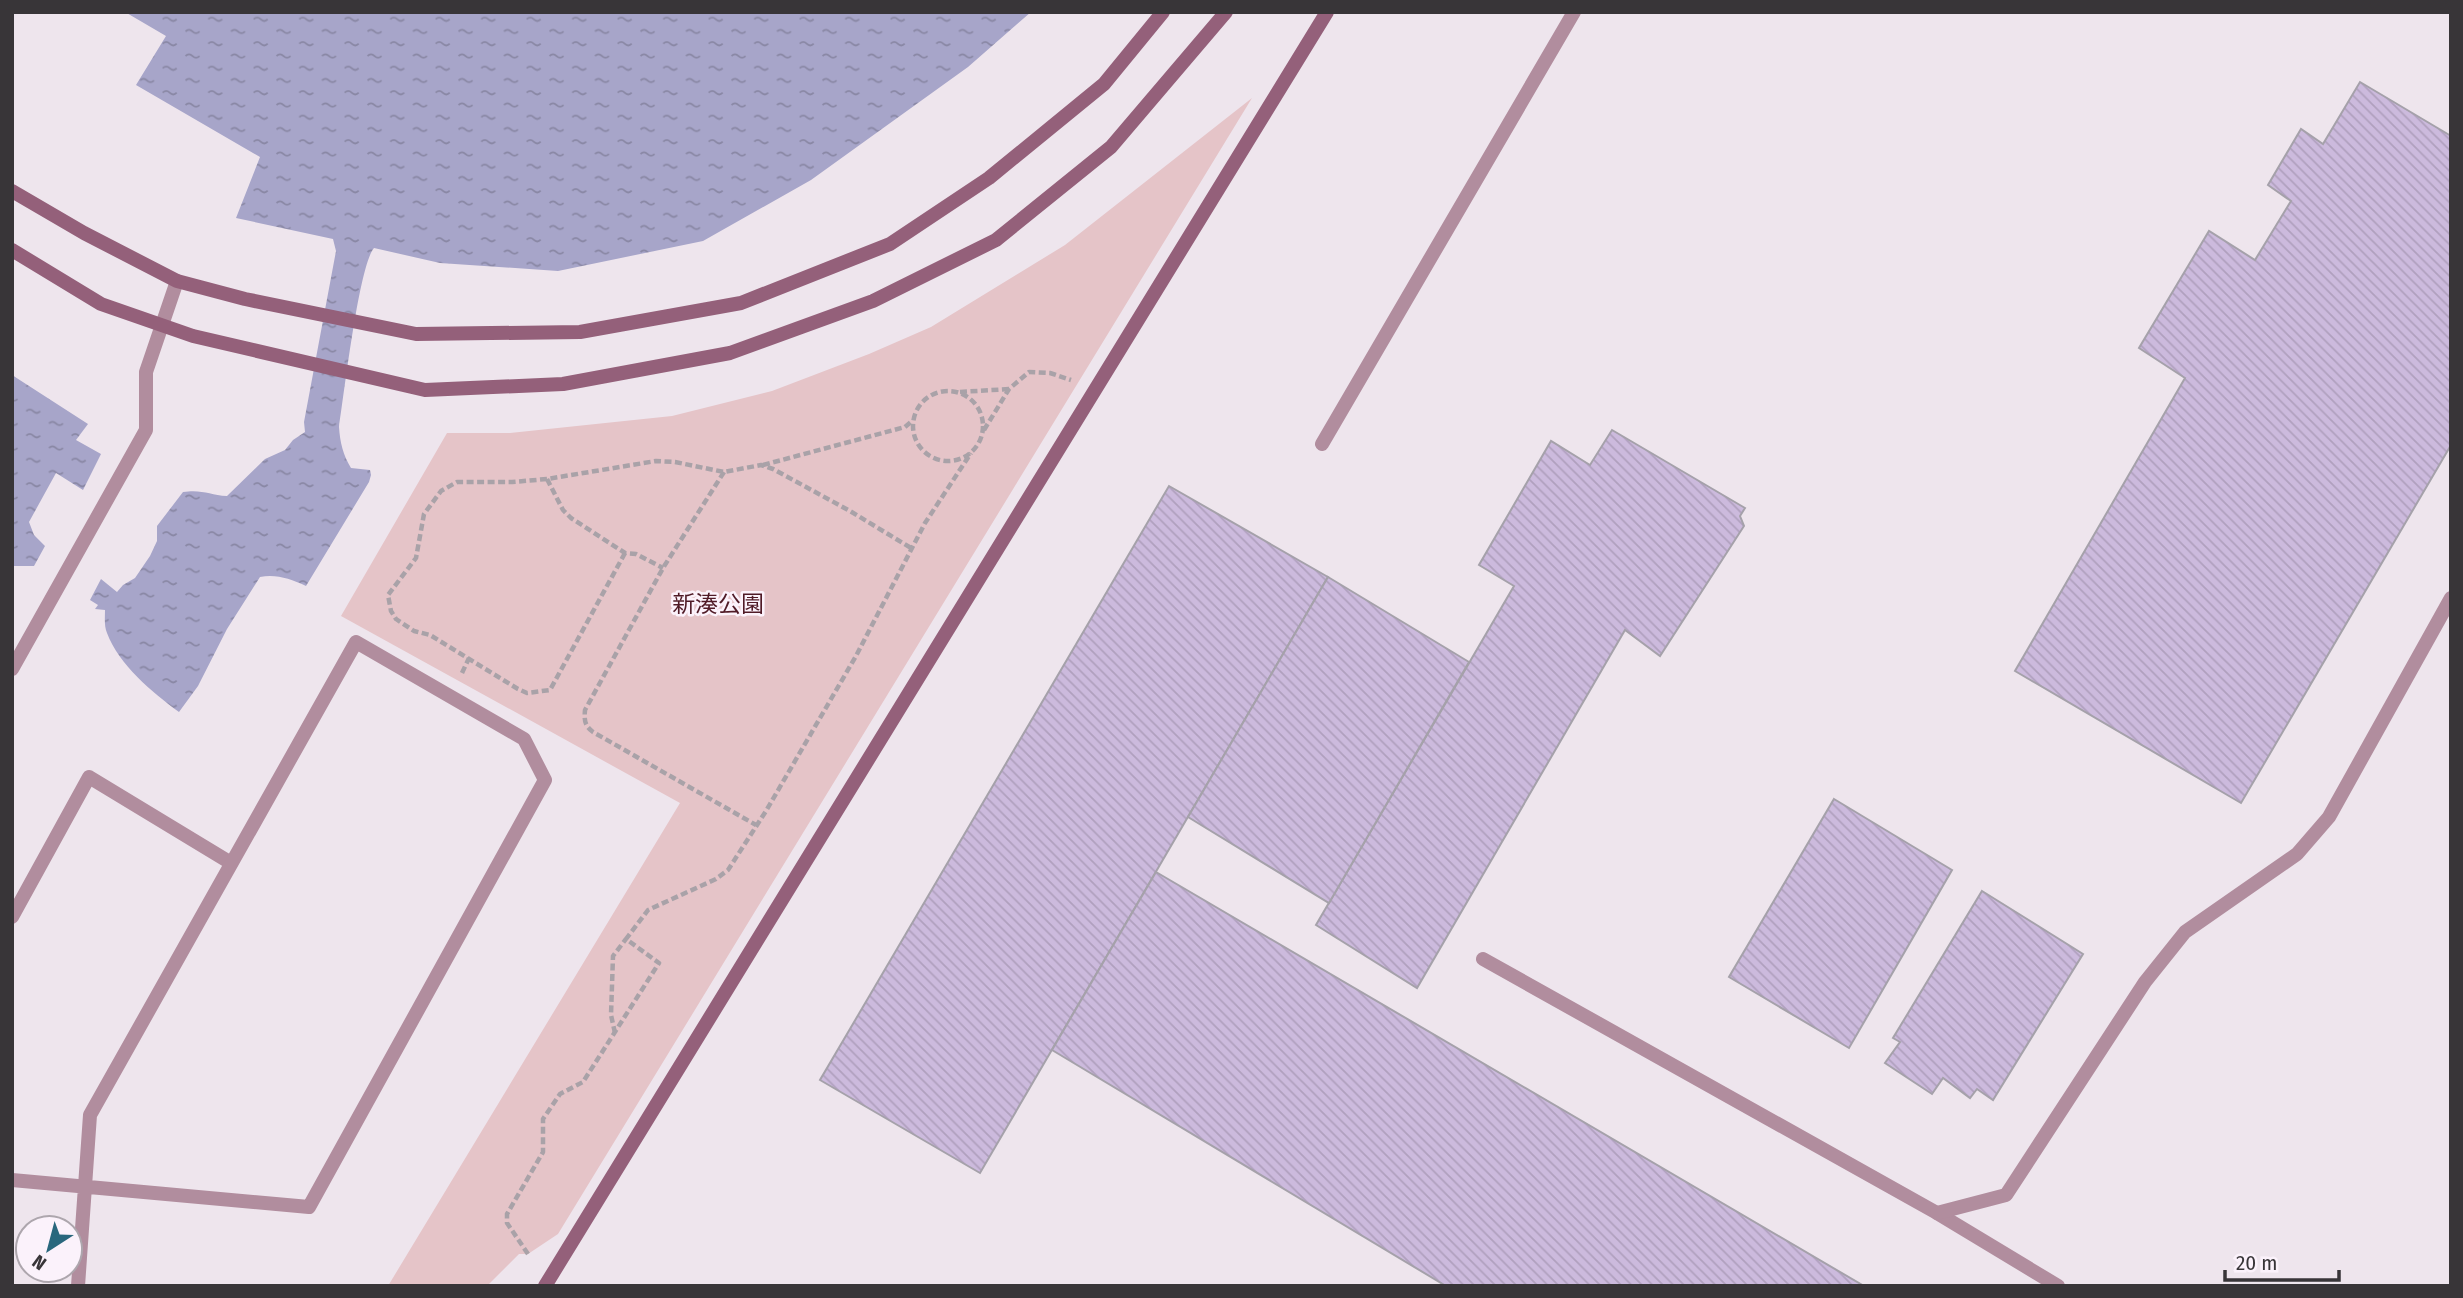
<svg xmlns="http://www.w3.org/2000/svg" width="2463" height="1298" font-family="'Fira Sans Condensed','Noto Sans JP',sans-serif">
	<style>
		.green { fill: #e5c4c8 }
		.water { fill: url(#water-ripples) }
		.building { fill: url(#building-back-hatch); stroke: #a5a1aa; stroke-width: 2 }
		.lines { fill: none; stroke-linecap: round; stroke-linejoin: round }
		.path { stroke: #a9a2a8; stroke-width: 4.5; stroke-dasharray: 7 3.5; stroke-linecap: butt }
		.lane { stroke: #b18d9e; stroke-width: 14 }
		.street { stroke: #b18d9e; stroke-width: 14 }
		.secondary { stroke: #94607a; stroke-width: 14 }
		.labels { text-anchor: middle; stroke-width: 5; stroke-linejoin: round; paint-order: stroke }
		.park-label { font-size: 23px; fill: #4f1a26; stroke: #fbf2fb }
	</style>
	<defs>
		<pattern id="water-ripples" width="26" height="14" patternUnits="userSpaceOnUse" patternTransform="scale(1.75)"><rect width="26" height="14" fill="#a7a5c9"/><path d="M2 4q2-2 4 0t4 0M15 11q2-2 4 0t4 0" fill="none" stroke="#8987a4"/></pattern>
		<pattern id="building-back-hatch" width="6" height="6" patternUnits="userSpaceOnUse" patternTransform="scale(1.75)"><rect width="6" height="6" fill="#ccbadd"/><path d="M-1 5l2 2M0 0l6 6M5-1l2 2" fill="none" stroke="#b0a0be"/></pattern>
	</defs>
	<rect width="100%" height="100%" fill="#eee5ed"/>
	<polygon class="green" points="1252,98 558,1234 528,1254 519,1254 487,1286 388,1286 680,803 341,616 447,433 510,433 672,416 772,391 869,354 931,327 1065,245"/>
	<g class="water">
		<path d="M125,12h906l-63,55 -157,113 -108,61 -145,30 -118,-8 -66,-15c-15,17 -30,148 -35,179 1,15 4,28 12,41l19,2 1,5 -2,7 -63,104c-16,-7 -29,-12 -46,-9l-33,52 -29,57 -19,26c-27,-20 -60,-47 -72,-79 -3,-7 -2,-15 -2,-23l-10,-1 3,-4 -8,-5 11,-21 16,13 6,-7 12,-7 15,-22 7,-15v-15l26,-34c19,-3 27,3 44,4l38,-37 20,-9 8,-10 12,-8 -1,-10 32,-171 -3,-12 -97,-21 24,-61 -124,-72 30,-49z"/>
		<polygon points="12,375 88,424 76,440 101,454 83,490 56,473 29,522 34,535 45,546 34,566 12,566"/>
	</g>
	<g class="building">
		<polygon points="2360,82 2451,136 2451,445 2241,803 2015,671 2185,378 2139,348 2209,231 2255,260 2291,201 2268,185 2301,129 2323,144"/>
		<polygon points="1612,430 1745,508 1740,516 1744,526 1660,656 1625,630 1417,988 1316,925 1514,586 1479,565 1551,441 1590,465"/>
		<polygon points="1169,486 1328,577 980,1173 820,1080"/>
		<polygon points="1328,577 1469,662 1329,903 1188,817"/>
		<polygon points="1834,799 1952,870 1849,1048 1729,977"/>
		<polygon points="1156,872 1864,1286 1446,1286 1052,1050"/>
		<polygon points="1982,891 2083,954 1993,1100 1977,1089 1970,1098 1943,1078 1932,1094 1885,1063 1900,1042 1893,1038"/>
	</g>
	<g class="lines">
		<g class="path">
			<circle cx="948" cy="426" r="35"/>
			<polyline points="960,392 1009,389"/>
			<polyline points="984,430 1009,389 1029,372 1050,373 1071,380"/>
			<polyline points="763,465 905,427 912,421"/>
			<path d="M724,472l-61,96 -78,142c-1,11 0,16 8,22l163,93"/>
			<polyline points="547,479 563,510 571,518 625,553 636,554 663,568"/>
			<polyline points="625,553 550,690 527,693 518,689 430,635 414,631 396,619 391,611 388,595 416,558 424,514 441,491 457,482 512,482 547,479 656,461 675,462 724,472 761,465 773,469 850,511 911,548"/>
			<polyline points="462,673 469,658"/>
			<polyline points="615,1033 611,1015 613,956 626,939"/>
			<polyline points="528,1254 507,1223 507,1214 543,1152 543,1119 560,1094 583,1082 659,963 626,939 648,910 716,879 728,870 766,811 856,656 925,523 971,453"/>
		</g>
		<g class="lane">
			<polyline points="1322,444 1574,12"/>
			<polyline points="1483,959 1937,1213 2058,1286"/>
			<polyline points="1937,1213 2006,1195 2145,982 2185,932 2297,854 2329,817 2451,598"/>
		</g>
		<g class="street">
			<polyline points="12,669 146,430 146,372 177,281"/>
			<polyline points="12,917 89,777 231,863"/>
			<polyline points="12,1180 309,1207 545,780 524,739 356,642 90,1115 78,1286"/>
		</g>
		<g class="secondary">
			<polyline points="12,191 84,233 177,281 245,299 416,334 580,332 741,303 890,244 989,178 1104,84 1163,12"/>
			<polyline points="12,250 101,304 193,336 425,390 563,384 730,353 873,301 996,240 1111,147 1226,12"/>
			<polyline points="545,1286 1327,12"/>
		</g>
	</g>
	<g class="labels">
		<g class="park-label">
			<text x="718" y="612">新湊公園</text>
		</g>
	</g>
	<rect width="2463" height="1298" fill="none" stroke="#383538" stroke-width="28"/>
	<g transform="translate(49 1249) rotate(216)"><circle r="33" fill="#fbf2fb" stroke="#ada6ad" stroke-width="2"/>
	<path d="M0-5L12 26L0 18L-12 26Z" fill="#29677d"/>
	<text y="-10" font-size="19" font-weight="bold" text-anchor="middle" fill="#383538">N</text>
	</g>
	<path d="M2225 1270v10h114v-10" fill="none" stroke="#383538" stroke-width="3.5"/>
	<text x="2236" y="1270" font-size="21" fill="#383538" stroke="#fbf2fb" stroke-width="5" paint-order="stroke">20 m</text>
</svg>
